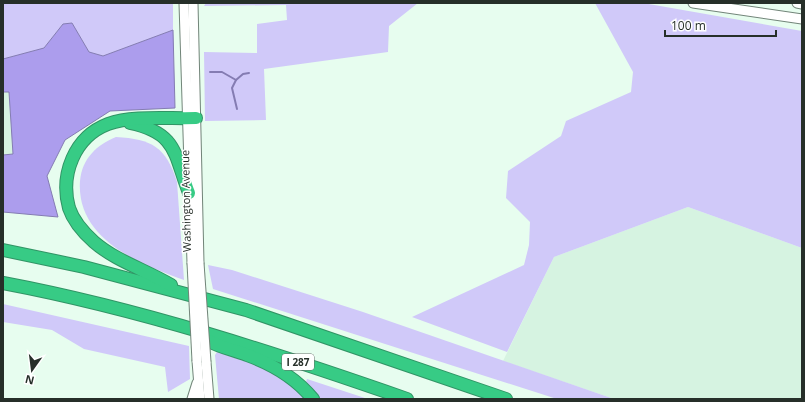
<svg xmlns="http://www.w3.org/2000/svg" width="805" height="402" font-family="'Open Sans',sans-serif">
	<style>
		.built { fill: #d6f3e1 }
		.green { fill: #d0c9f9 }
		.water { fill: #ac9ded; stroke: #847cb2 }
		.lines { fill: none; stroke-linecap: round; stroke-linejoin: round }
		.stream { stroke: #847cb2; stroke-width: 2 }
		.secondary-casing { stroke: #728579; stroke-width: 11 }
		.motorway-casing { stroke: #319465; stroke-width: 14 }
		.secondary { stroke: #fff; stroke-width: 9 }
		.motorway { stroke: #37cb85; stroke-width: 12 }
		.secondary-bridge-casing { stroke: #728579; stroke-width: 11; stroke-linecap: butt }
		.secondary-bridge { stroke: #fff; stroke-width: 9 }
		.labels { text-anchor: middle; stroke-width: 3; stroke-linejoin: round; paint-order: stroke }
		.shield { fill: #fff; stroke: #676d69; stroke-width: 1 }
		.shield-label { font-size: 10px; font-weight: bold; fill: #262f29 }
		.street-label { font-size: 11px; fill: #262f29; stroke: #fff }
	</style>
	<rect width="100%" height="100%" fill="#e7fdef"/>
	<g class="built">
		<polygon points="3,92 9,92 13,154 3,155"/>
		<polygon points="688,207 802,248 802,399 614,399 503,361 554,257"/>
	</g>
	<g class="green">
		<polygon points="3,3 173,3 173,30 103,56 89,52 72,23 63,24 44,48 3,59"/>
		<polygon points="206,3 418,3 389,26 388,52 264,69 266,120 205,121 204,52 257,53 257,24 287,20 286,5 204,6"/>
		<polygon points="595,3 643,3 802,31 802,248 688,207 554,257 507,352 412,317 524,265 529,245 530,222 506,198 508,171 561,136 566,121 631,92 633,72"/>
		<path d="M116,137c36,2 50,10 61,45l7,98c-45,-16 -108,-41 -104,-99 2,-23 17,-36 36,-44z"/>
		<polygon points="208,265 232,270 363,312 614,399 557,399 213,289"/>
		<polygon points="3,304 189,346 190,379 168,392 165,367 84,349 52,330 3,322"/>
		<path d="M217,352c38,12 60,19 89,47h-87l-4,-44z"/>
		<polygon points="307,379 368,399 317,399 306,382"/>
	</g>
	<polygon class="water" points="72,23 89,52 103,56 173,30 175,108 110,111 65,140 47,176 58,217 3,212 3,155 13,154 9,92 3,92 3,59 44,48 63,24"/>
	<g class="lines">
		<g class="stream">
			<polyline points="210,72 222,72 236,80 243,74 249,73"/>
			<polyline points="236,80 232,88 237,109"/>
		</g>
		<defs>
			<g id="secondary">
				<polyline points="184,3 192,263"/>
				<polyline points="193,3 199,263"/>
				<polyline points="693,3 802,19"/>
				<polyline points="797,3 802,4"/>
				<polyline points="197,361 200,399"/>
				<polyline points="206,362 209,399"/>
				<polyline points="192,399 197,383"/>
			</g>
			<g id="motorway">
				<path d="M130,123c48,10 44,32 59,70"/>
				<polyline points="3,250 84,267 246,310 506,399"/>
				<path d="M3,283c138,26 272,70 404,116"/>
				<path d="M171,285c-25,-15 -55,-24 -77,-43 -10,-9 -21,-22 -25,-34 -9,-33 5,-71 39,-84 25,-9 61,-5 88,-6"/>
				<path d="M209,341c12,7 26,9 38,14 25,9 49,23 66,44"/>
			</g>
		</defs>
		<use href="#secondary" class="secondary-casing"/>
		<use href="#motorway" class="motorway-casing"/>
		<use href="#secondary" class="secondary"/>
		<use href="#motorway" class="motorway"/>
		<defs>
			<g id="secondary-bridge">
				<polyline points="192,263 197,361"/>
				<polyline points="199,263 206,362"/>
			</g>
		</defs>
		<use href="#secondary-bridge" class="secondary-bridge-casing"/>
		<use href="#secondary-bridge" class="secondary-bridge"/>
	</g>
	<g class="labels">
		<rect class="shield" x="282" y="354" width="32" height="16" rx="3"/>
		<g class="shield-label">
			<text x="298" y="366">I 287</text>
		</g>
		<g class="street-label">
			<text transform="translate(186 201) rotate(-91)" y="4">Washington Avenue</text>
		</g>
	</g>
	<rect width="805" height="402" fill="none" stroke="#262f29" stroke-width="8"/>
	<g transform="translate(32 370) rotate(194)" stroke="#ffffff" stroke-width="3" paint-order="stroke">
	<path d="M0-3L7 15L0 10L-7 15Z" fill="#262f29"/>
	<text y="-6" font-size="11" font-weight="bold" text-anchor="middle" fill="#262f29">N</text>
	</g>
	<path d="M665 30v6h111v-6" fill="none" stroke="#262f29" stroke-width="2"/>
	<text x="671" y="30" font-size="12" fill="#262f29" stroke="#ffffff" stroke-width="3" paint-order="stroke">100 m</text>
</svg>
